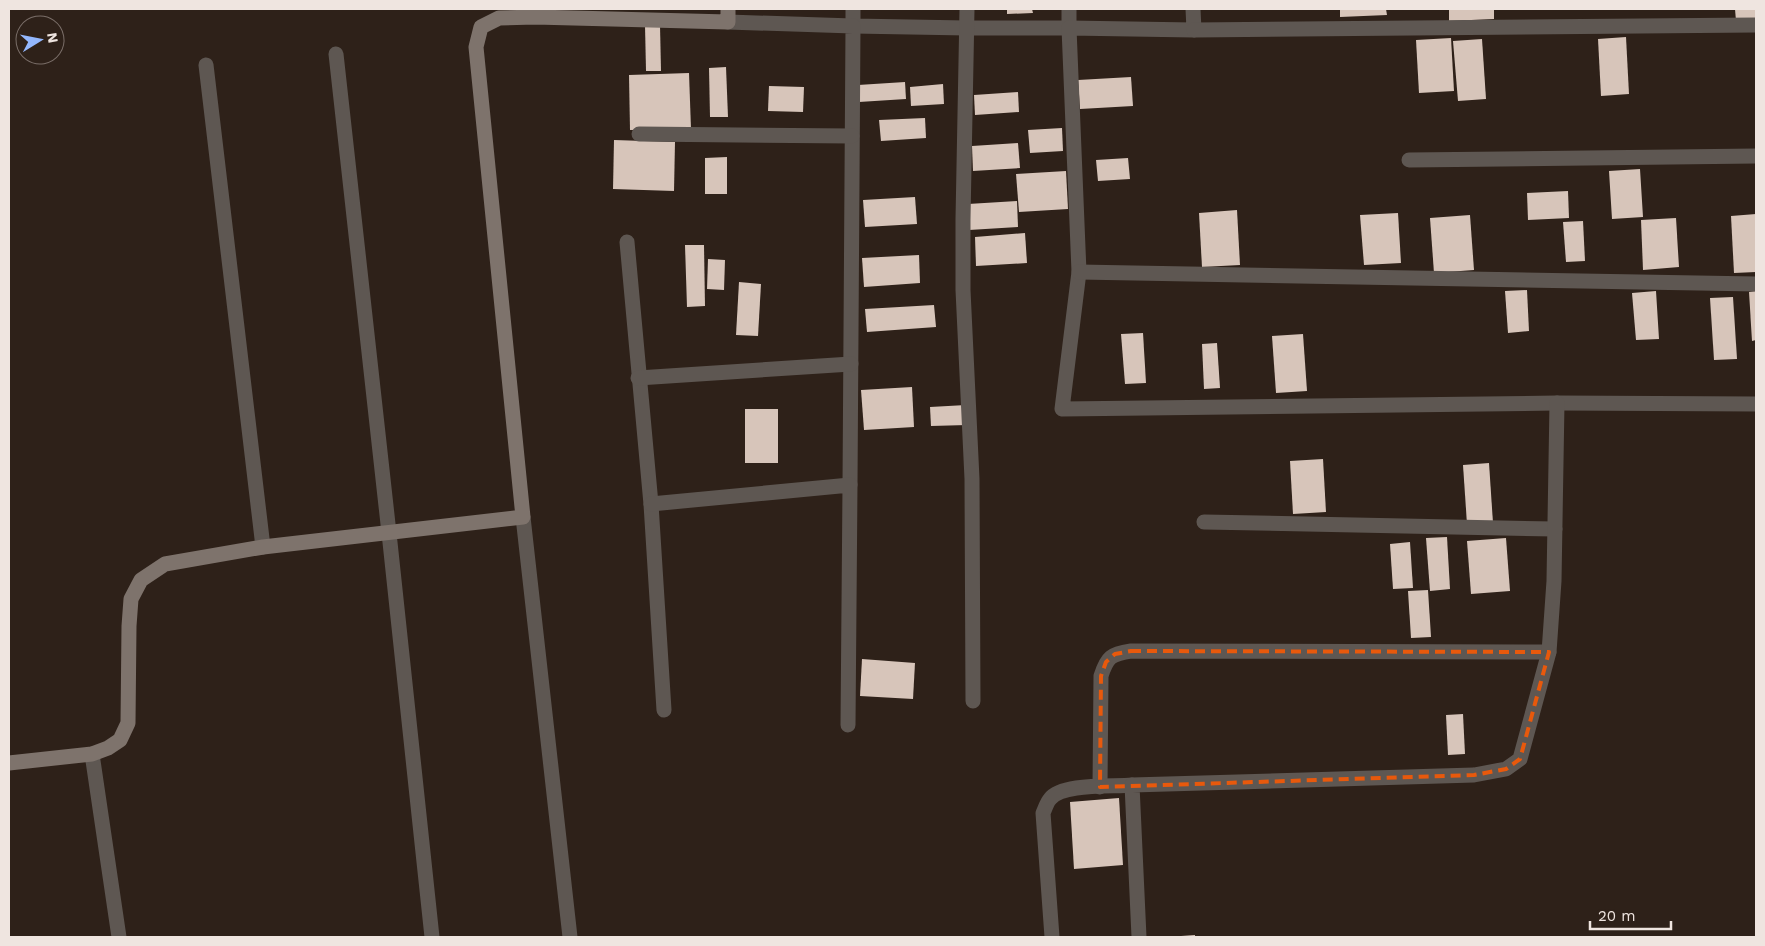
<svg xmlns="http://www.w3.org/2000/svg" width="1765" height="946" font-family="'Work Sans',sans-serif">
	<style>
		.building { fill: #d7c5ba }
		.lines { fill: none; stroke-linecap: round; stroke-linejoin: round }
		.street { stroke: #5e5752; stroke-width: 15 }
		.secondary { stroke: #7e736c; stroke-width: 15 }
		.marked { fill: none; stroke: #e8590c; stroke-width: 4; stroke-dasharray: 10 6; stroke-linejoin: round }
	</style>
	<rect width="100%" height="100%" fill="#2e2119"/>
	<g class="building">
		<polygon points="1007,9 1032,9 1033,13 1007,14"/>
		<polygon points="1340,9 1386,9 1387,15 1340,17"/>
		<polygon points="1449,9 1494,9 1494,19 1449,21"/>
		<polygon points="1735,9 1756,9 1756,19 1736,21"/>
		<polygon points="645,25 660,25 661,71 646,71"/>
		<polygon points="1626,37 1629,94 1601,96 1598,39"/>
		<polygon points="1451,38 1454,91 1419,93 1416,40"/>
		<polygon points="1482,39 1486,99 1458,101 1453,41"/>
		<polygon points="726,67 728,117 710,117 709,68"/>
		<polygon points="689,73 691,129 630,130 629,75"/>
		<polygon points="1131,77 1133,106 1080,109 1078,80"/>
		<polygon points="905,82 906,99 859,102 858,85"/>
		<polygon points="943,84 944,104 911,106 910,87"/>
		<polygon points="769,86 804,87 803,112 768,111"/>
		<polygon points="1018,92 1019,112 975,115 974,95"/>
		<polygon points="925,118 926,138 881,141 879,120"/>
		<polygon points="1062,128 1063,151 1030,153 1028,130"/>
		<polygon points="614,140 675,142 674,191 613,189"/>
		<polygon points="1018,143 1020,168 973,171 972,146"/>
		<polygon points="727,157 727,194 705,194 705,158"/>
		<polygon points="1128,158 1130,179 1098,181 1096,160"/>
		<polygon points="1640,169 1643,217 1612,219 1609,171"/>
		<polygon points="1066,171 1068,209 1019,212 1016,174"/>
		<polygon points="1568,191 1569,218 1528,220 1527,193"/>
		<polygon points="915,197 917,224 865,227 863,200"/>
		<polygon points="1017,201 1018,227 969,230 968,204"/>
		<polygon points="1237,210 1240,265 1202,267 1199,213"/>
		<polygon points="1398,213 1401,263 1364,265 1360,215"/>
		<polygon points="1756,214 1756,272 1734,273 1731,216"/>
		<polygon points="1470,215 1474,270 1434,273 1430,218"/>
		<polygon points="1676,218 1679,267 1643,270 1641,220"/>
		<polygon points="1583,221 1585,261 1566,262 1563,222"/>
		<polygon points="1025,233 1027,263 976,266 975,237"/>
		<polygon points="685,245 704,245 705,306 687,307"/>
		<polygon points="919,255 920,283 864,287 862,258"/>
		<polygon points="708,259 725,260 724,290 707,289"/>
		<polygon points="739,282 761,284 758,336 736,335"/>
		<polygon points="1527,290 1529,331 1508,333 1505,291"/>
		<polygon points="1656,291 1659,339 1636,340 1632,293"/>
		<polygon points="1756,291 1756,340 1752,341 1749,292"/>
		<polygon points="1733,297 1737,359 1714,360 1710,298"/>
		<polygon points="934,305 936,327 867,332 865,309"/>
		<polygon points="1143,333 1146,383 1125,384 1121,334"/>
		<polygon points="1303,334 1307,391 1276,393 1272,336"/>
		<polygon points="1217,343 1220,388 1204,389 1202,344"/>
		<polygon points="912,387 914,427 864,430 861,390"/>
		<polygon points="966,405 967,425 931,426 930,407"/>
		<rect x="745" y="409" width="33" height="54"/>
		<polygon points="1323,459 1326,512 1293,514 1290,461"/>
		<polygon points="1489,463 1493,523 1467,524 1463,465"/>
		<polygon points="1447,537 1450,589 1430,591 1426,538"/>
		<polygon points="1506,538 1510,591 1471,594 1467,541"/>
		<polygon points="1410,542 1413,588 1393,589 1390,544"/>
		<polygon points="1428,590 1431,637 1411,638 1408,591"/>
		<polygon points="862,659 915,663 913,699 860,696"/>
		<polygon points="1463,714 1465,754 1448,755 1446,715"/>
		<polygon points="1119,798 1123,865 1074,869 1070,802"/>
		<polygon points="1195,935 1195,937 1181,937 1181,936"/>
	</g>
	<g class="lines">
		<g class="street">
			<polyline points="853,9 853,26 967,28 1069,28 1069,9"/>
			<polyline points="967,9 963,219 963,290 972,479 973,701"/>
			<polyline points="1193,9 1194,30 1069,28 1079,272 1062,409 1557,403 1756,404"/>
			<polyline points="728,22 853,26 850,485"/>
			<polyline points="1194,30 1756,25"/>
			<polyline points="336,54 389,533 432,937"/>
			<polyline points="206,65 263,547"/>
			<polyline points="639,134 852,136"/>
			<polyline points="1409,160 1756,156"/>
			<polyline points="627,242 651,504 664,710"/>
			<polyline points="1079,272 1756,284"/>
			<polyline points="638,378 851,364"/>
			<polyline points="651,504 850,485 848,725"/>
			<polyline points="523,517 570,937"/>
			<polyline points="1204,522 1555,529"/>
			<polyline points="92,754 119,937"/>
			<path d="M1100,787l1,-111c6,-19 10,-22 30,-25l418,1"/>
			<path d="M1052,937l-9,-124c2,-4 4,-11 7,-14 12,-16 62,-12 82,-14"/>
			<polyline points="1139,937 1132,785 1474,775 1506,769 1520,759 1549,652 1554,581 1557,403"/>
		</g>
		<polyline class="secondary" points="9,763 92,754 108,748 120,740 128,723 129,626 131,599 141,580 165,564 263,547 523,517 476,47 481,27 499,18 535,17 728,22 728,9"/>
	</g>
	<path class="marked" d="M1131,651l418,1 -29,107 -14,10 -32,6 -374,12 1,-111 5,-14 9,-8z"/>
	<rect width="1765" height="946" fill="none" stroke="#efe5e0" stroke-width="20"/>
	<g transform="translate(40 40) rotate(80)"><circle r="24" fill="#2e2119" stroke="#7b6f69"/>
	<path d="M0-4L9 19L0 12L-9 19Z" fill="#93b7fd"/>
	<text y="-8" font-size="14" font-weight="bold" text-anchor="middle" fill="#efe5e0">N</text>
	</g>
	<path d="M1590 921v8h81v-8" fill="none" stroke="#efe5e0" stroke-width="2.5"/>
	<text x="1598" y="921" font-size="15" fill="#efe5e0" stroke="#2e2119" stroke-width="4" paint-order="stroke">20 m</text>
</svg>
